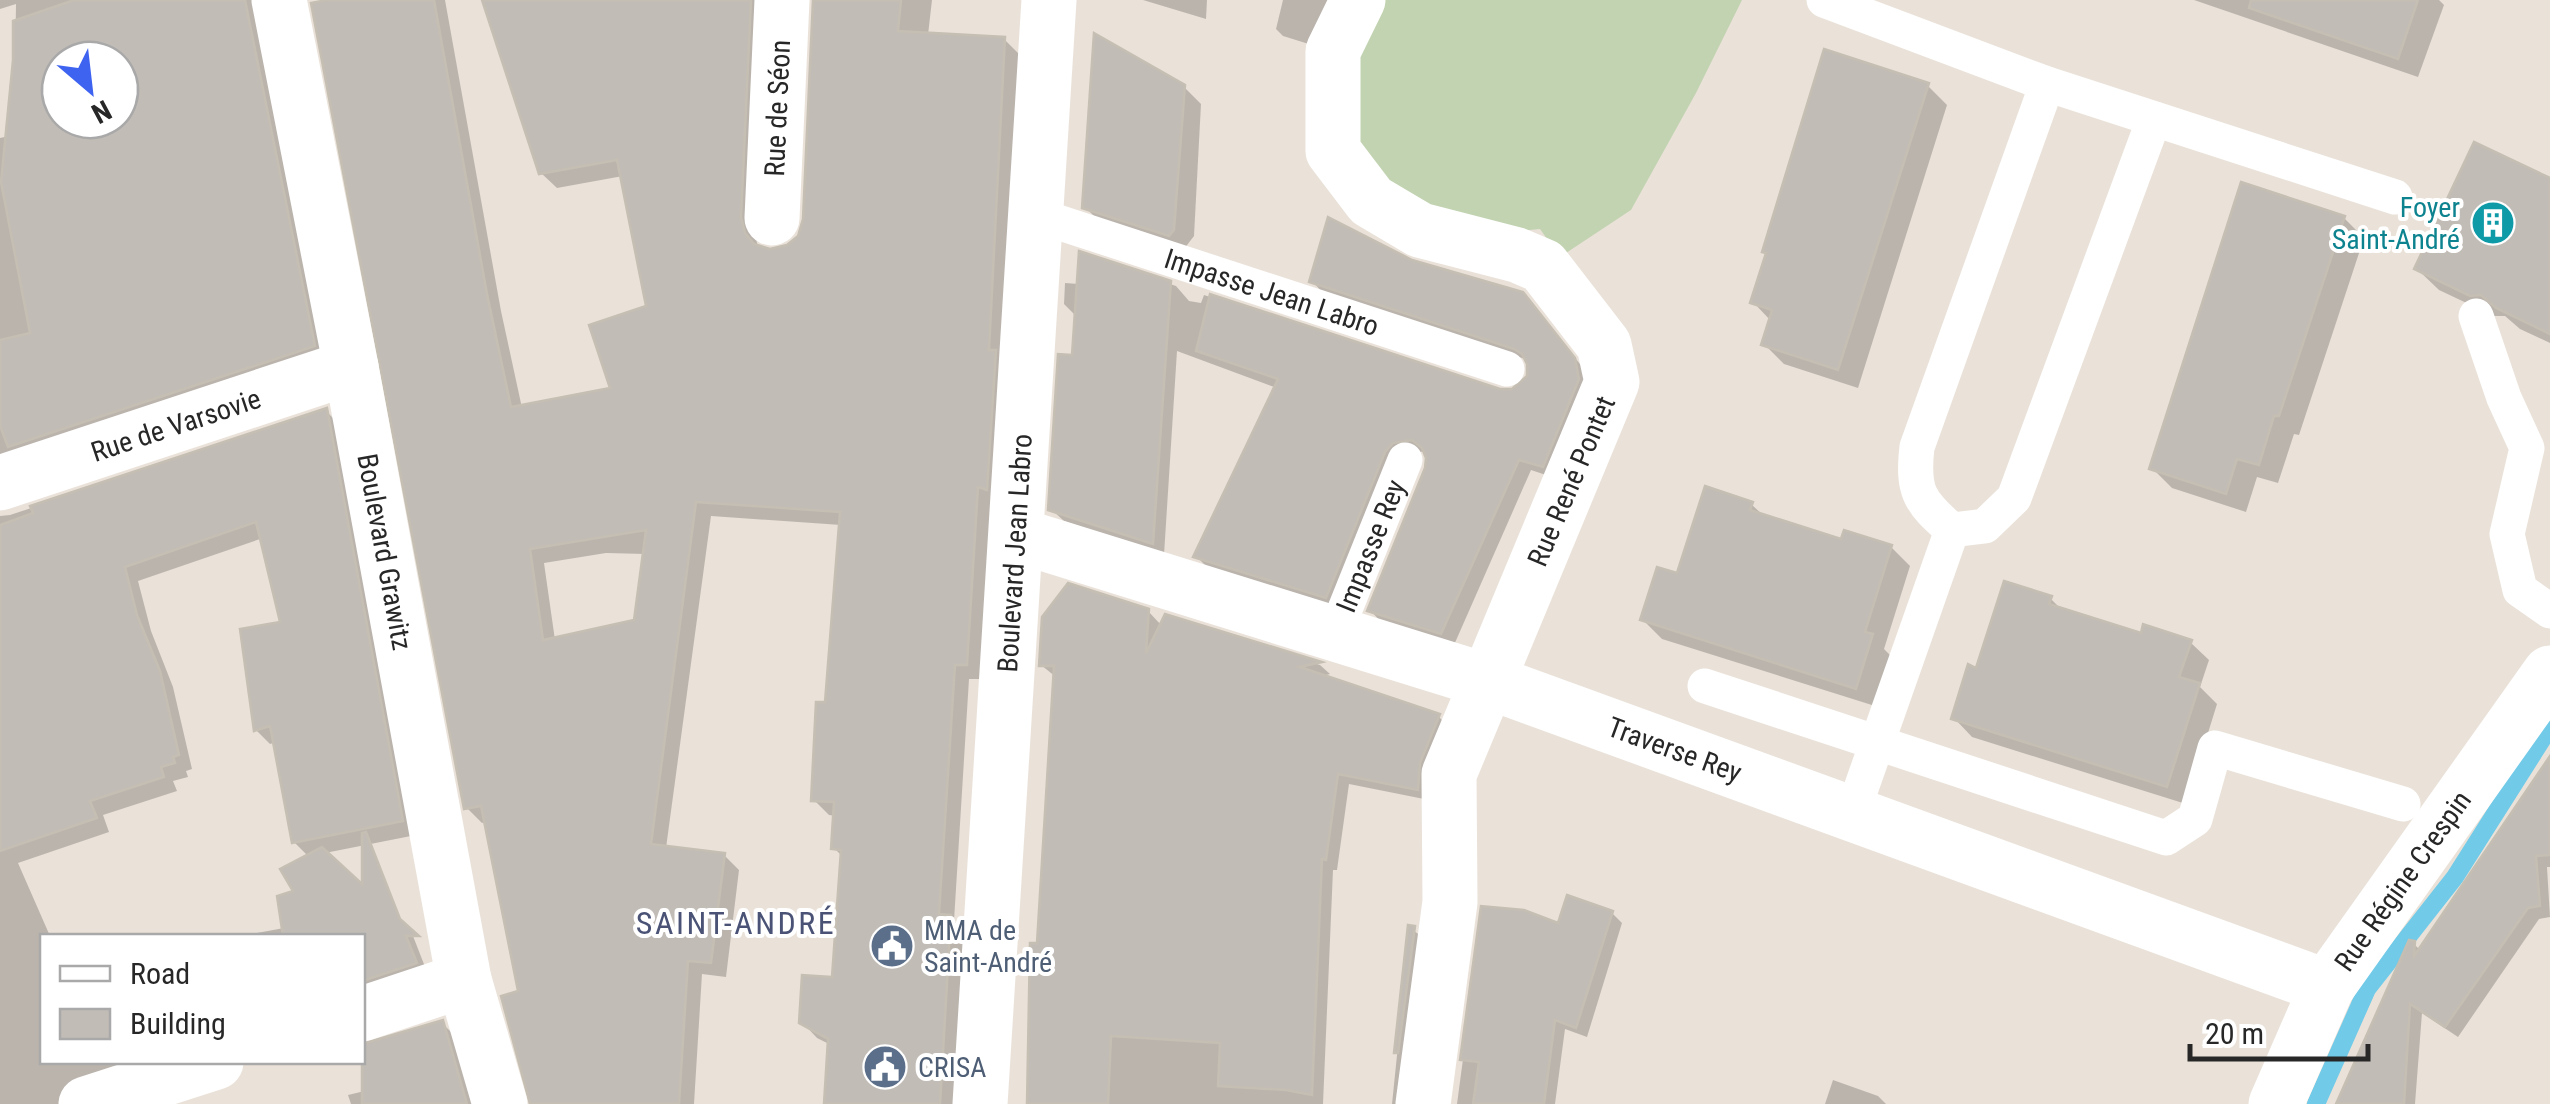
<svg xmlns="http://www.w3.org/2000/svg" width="2550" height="1104" font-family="'Roboto Condensed',sans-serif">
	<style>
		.cemetery { fill: #c2d3b1 }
		.shadow { fill: #0003; fill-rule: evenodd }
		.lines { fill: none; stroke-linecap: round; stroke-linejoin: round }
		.stream { stroke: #70cae8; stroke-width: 18 }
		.building { fill: #c2bcb6; stroke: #c5beb3; stroke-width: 2.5; fill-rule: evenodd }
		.service { stroke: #fff; stroke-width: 35 }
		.minor { stroke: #fff; stroke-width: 55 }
		.labels { text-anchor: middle; stroke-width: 8; stroke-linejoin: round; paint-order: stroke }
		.street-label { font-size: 28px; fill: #272727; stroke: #fff }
		.culture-label { font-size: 28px; fill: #0d838f; stroke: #fff; text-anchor: end }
		.service-label { font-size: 28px; fill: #4e5e75; stroke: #fff; text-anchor: start }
		.quarter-label { font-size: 32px; letter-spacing: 2.5px; fill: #4a5376; stroke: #fff }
	</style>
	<rect width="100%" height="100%" fill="#eae2d9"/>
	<polygon class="cemetery" points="1379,0 1742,0 1696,93 1631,210 1560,257 1540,229 1479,235 1372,181 1354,147 1351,49"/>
	<g class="shadow">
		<path d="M0,0h256l72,360 -328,110v-332l9,-2 6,-65 1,-67 -16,5zM60,60h60v60h-60z"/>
		<path d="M340,0h105l56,311 21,97 91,-18 36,-82 -26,-132 -66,12 -16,-15 -57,-173h286l-15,233 3,15 11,4 19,-4 12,-11 6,-17 9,-220h117l-4,35 76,4 15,15 -38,625h-12l-15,242 11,11 -9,172h-129l4,-59 -14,-7 -15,-16 33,-43 8,-122 -9,-9 2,-32 -7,-1 -15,-15 13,-95 14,-180 -130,-9 -45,332 58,7 15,15 -13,107 -24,-3 -8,130h-161l-12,-111 -35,-171 -4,1 -15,-15zM606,553l39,1 -8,68 -82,18 -11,-77z"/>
		<polygon points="1143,0 1207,0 1206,19"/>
		<polygon points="1283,0 1334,0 1312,45 1283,36 1276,29"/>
		<polygon points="2194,0 2439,0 2444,5 2418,77"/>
		<polygon points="1096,37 1186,89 1201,104 1194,236 1184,249 1099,221 1085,207"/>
		<polygon points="1927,85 1947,105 1858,388 1784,364 1764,344 1771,321 1753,302"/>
		<polygon points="2550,180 2550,343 2520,329 2505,316 2494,316 2439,290 2417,269"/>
		<polygon points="2344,218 2364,238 2299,435 2294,434 2278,483 2257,477 2246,512 2172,488 2152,468"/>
		<polygon points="1081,255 1176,286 1189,301 1201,303 1204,295 1500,392 1513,392 1530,375 1528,360 1324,294 1312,281 1411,262 1522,294 1535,307 1587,373 1555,478 1531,470 1454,645 1382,623 1370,610 1427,469 1426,451 1405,454 1339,609 1208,568 1196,556 1277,388 1177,351 1164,555 1064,521 1051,509 1074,357 1077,317 1064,304 1065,283 1079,284"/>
		<polygon points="326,411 340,425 416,835 325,853 413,936 429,977 362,1002 362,936 240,936 284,928 309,857 294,842 276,742 270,744 256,730 284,624 263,538 138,581 151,631 173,687 192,769 186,771 188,777 173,781 177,791 103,815 109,832 18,863 50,936 42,936 42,1062 155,1062 73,1104 0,1104 0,516 10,515"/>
		<polygon points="1751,504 1765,517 1843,542 1891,547 1910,566 1884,649 1891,656 1875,706 1662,639 1643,620 1679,576"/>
		<polygon points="2050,598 2064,612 2143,636 2190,642 2209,660 2200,687 2217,704 2186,804 1972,737 1954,718 1978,671"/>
		<polygon points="1148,611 1162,626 1166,617 1320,665 1330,674 1319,677 1439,717 1450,728 1429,800 1349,784 1337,870 1333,870 1323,1104 1030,1104 1056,677 1041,665"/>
		<polygon points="2550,760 2550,867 2547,867 2550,917 2539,919 2458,1037 2422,1013 2415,1104 2340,1104 2414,944 2421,951"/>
		<polygon points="1483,909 1560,926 1612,913 1622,923 1587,1037 1565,1029 1555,1104 1457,1104"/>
		<polygon points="1410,928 1425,939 1402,1104 1392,1104"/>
		<polygon points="442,1023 457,1038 477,1104 351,1104 348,1095 377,1088"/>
		<polygon points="1833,1080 1878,1096 1886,1104 1825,1104"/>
	</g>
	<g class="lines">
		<polyline class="stream" points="2316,1104 2367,989 2455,877 2550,727"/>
	</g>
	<g class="building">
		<path d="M74,0h171l70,346 -307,101 -8,-21v-86l30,-7 -29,-151 12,-122v-39zM60,60h60v60h-60z"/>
		<path d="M327,0h107l53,294 24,113 99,-19 -21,-63 57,-19 -29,-146 -78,14 -57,-174h269l-10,217 4,16 9,11 16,5 17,-4 11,-9 5,-17 10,-219h88l-3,31 107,6 -16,313h7l-9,140 -9,-3 -11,178h-12l-16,249 12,1 -11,189h-116l4,-65 -29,-16 3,-48 30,2 9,-127 -10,-1 3,-47 -23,-1 5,-99h9l15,-190 -144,-10 -45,342 74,9 -14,110 -23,-2 -9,143h-149l-29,-108 17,-5 -37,-185 -17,3 -153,-806zM646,530l-12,90 -91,20 -13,-91z"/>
		<polygon points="2251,0 2418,0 2398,59 2249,8"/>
		<polygon points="1094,33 1185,85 1174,230 1169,236 1082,208"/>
		<polygon points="1824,49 1929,83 1838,370 1761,345 1772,310 1750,303 1766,253 1762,252"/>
		<polygon points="2474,142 2550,178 2550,334 2496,308 2481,295 2470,296 2414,269"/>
		<polygon points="2241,182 2345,216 2279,416 2274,416 2259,465 2237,459 2226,494 2149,469"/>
		<polygon points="1328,217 1412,260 1523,292 1575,358 1579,379 1543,467 1519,460 1441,634 1367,611 1425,468 1426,458 1422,448 1412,440 1393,443 1385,452 1326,598 1193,557 1278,379 1196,351 1210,294 1500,389 1512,389 1527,376 1527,364 1522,354 1514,349 1309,282"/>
		<polygon points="1079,251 1171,281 1153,544 1048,510 1058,354 1072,355"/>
		<polygon points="327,408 403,821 292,843 270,726 254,731 240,629 280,622 256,522 125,567 137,615 160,671 179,755 173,757 175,763 161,767 164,777 90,801 97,818 0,851 0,525 33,513 30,506"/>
		<polygon points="1705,486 1753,502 1750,510 1841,539 1844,530 1892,545 1865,632 1873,634 1856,689 1640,620 1657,567 1677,573"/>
		<polygon points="2004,581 2052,596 2049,604 2141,633 2143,624 2192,640 2179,677 2200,683 2167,787 1951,719 1968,664 1976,668"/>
		<polygon points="1068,583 1149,609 1146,653 1165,614 1322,662 1300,667 1440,714 1420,763 1418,790 1338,774 1326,860 1322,859 1312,1095 1286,1090 1218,1086 1220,1043 1111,1036 1108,1104 1027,1104 1030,943 1037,943 1054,666 1039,666 1042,617"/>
		<polygon points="2550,756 2550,855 2536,856 2540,906 2528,908 2445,1027 2410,1004 2404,1104 2336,1104 2409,940 2415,941 2414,956"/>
		<polygon points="366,832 400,919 419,936 406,936 417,963 362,981 362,936 283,936 277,896 293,891 280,869 322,847 362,884 362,833"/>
		<polygon points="1567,895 1613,911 1576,1028 1555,1020 1544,1104 1473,1104 1479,1062 1460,1060 1481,906 1524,910 1558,923"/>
		<polygon points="1408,925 1415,926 1398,1053 1394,1053"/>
		<polygon points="443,1020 467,1104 362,1104 362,1044"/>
	</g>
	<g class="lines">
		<g class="service">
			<polyline points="1824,0 2047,84 2395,197"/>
			<path d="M2047,84l-130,363c-5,44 2,55 35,83l33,-4 29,-28 140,-379"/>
			<path id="s1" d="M1036,215l471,154"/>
			<polyline points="2476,316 2504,398 2527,448 2507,534 2520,590 2550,611"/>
			<path id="s2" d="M1335,634l70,-174"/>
			<polyline points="1705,686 2166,838 2195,819 2215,748 2403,804"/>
			<polyline points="1852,814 1952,530"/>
		</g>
		<g class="minor">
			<path id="s3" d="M279,0l72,367 113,613 36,124"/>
			<polyline points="1358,0 1333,51 1333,151 1371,201 1420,230 1517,255 1543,266 1604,345 1612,382 1449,774 1450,902 1423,1104"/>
			<path id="s4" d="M772,218l10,-218"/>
			<path id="s5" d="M0,483l351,-116"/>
			<path id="s6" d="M1017,535l470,146 840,306"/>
			<polyline points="362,1014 464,980"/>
			<polyline points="86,1104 216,1062"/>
			<path id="s7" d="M980,1104l69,-1104"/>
			<path id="s8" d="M2276,1104l51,-117 223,-314"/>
		</g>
	</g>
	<defs>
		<symbol id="building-disc" viewBox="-11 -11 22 22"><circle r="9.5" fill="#0f9aa8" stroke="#fff"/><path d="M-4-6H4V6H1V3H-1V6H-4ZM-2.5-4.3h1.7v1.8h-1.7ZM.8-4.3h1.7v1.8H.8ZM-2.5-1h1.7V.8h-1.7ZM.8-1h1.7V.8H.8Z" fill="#fff"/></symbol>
		<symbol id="civic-disc" viewBox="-11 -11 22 22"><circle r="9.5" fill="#5c6f8a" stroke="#fff"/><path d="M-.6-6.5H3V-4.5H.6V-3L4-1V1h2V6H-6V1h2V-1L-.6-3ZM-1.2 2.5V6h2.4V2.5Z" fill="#fff"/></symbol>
	</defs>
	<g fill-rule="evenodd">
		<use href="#building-disc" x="2468" y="198" width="50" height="50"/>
		<use href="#civic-disc" x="867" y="921" width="50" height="50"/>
		<use href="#civic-disc" x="860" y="1042" width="50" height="50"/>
	</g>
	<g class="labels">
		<g class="street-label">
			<text dy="10" stroke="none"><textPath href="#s4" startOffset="110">Rue de Séon</textPath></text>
			<text dy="10" stroke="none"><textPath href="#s1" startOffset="248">Impasse Jean Labro</textPath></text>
			<text dy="10" stroke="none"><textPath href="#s5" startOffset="185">Rue de Varsovie</textPath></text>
			<text transform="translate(1571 481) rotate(-67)" y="10">Rue René Pontet</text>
			<text dy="10" stroke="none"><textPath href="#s2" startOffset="95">Impasse Rey</textPath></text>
			<text dy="10" stroke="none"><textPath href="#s7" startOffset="552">Boulevard Jean Labro</textPath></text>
			<text dy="10" stroke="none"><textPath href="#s3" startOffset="562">Boulevard Grawitz</textPath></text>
			<text dy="10" stroke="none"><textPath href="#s6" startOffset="692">Traverse Rey</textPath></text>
			<text dy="10" stroke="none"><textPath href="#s8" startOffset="258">Rue Régine Crespin</textPath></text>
		</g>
		<g class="culture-label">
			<text x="2460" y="217">Foyer<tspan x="2460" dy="32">Saint-André</tspan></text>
		</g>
		<g class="service-label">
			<text x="924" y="940">MMA de<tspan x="924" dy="32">Saint-André</tspan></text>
			<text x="918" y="1077">CRISA</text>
		</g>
		<g class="quarter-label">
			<text x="736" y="934">SAINT-ANDRÉ</text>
		</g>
	</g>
	<rect x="40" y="934" width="325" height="130" fill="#ffffff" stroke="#a9a9a9" stroke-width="2.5"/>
	<rect x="60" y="966" width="50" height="15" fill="#ffffff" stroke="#a9a9a9" stroke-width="2.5"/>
	<text x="130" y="984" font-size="30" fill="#272727">Road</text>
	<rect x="60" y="1009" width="50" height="30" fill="#c2bcb6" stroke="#a9a9a9" stroke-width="2.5"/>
	<text x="130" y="1034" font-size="30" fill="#272727">Building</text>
	<g transform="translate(90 90) rotate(152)"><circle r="48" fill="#ffffff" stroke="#a9a9a9" stroke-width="2.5"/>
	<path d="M0-8L18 38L0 25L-18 38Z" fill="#3f63f1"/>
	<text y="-15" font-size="28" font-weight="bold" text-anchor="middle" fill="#272727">N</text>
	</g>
	<path d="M2190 1044v15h178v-15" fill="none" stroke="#272727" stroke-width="5"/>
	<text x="2205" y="1044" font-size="30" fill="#272727" stroke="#ffffff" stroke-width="8" paint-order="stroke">20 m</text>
</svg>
